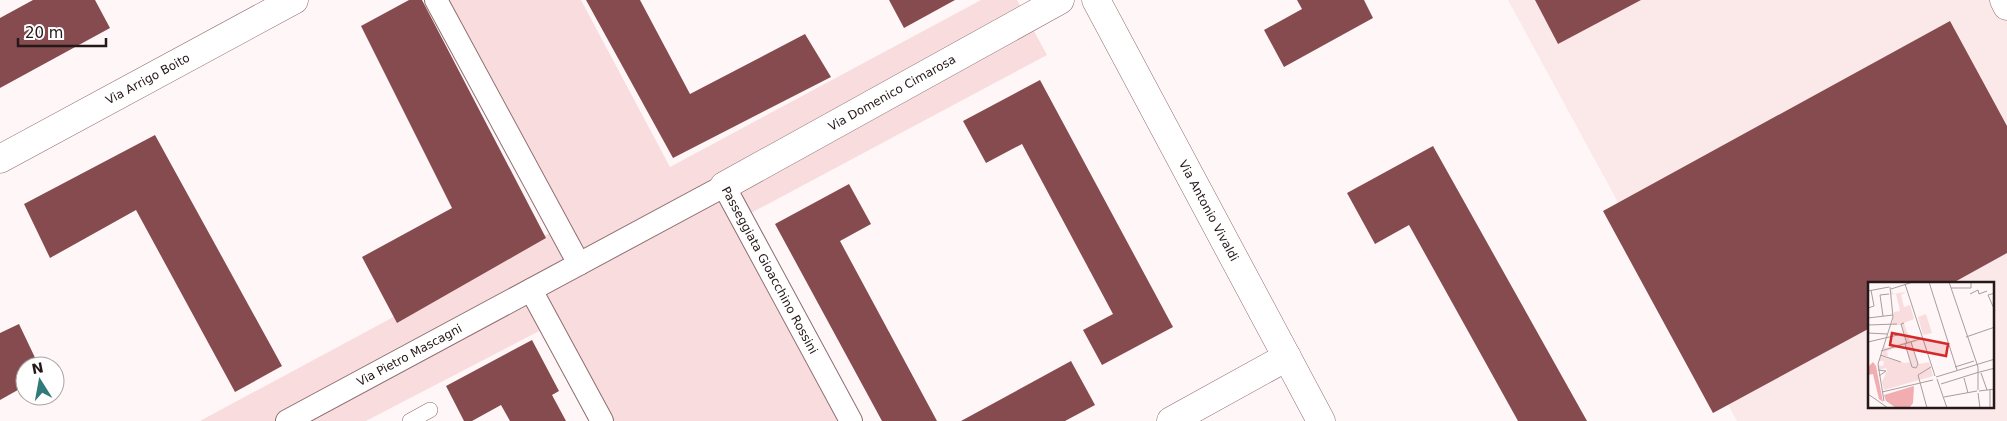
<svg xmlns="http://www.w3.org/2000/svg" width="2007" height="421" font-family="'DejaVu Sans',sans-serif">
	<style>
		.built { fill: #fbe8e8; fill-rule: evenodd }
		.green { fill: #f9ddde }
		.building { fill: #864b4f }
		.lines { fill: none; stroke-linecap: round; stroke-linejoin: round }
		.service-casing { stroke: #8f6d6f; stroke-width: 16 }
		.pedestrian-casing { stroke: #8f6d6f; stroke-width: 24 }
		.minor-casing { stroke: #8f6d6f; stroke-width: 29 }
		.service { stroke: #fff; stroke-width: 15 }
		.pedestrian { stroke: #fff; stroke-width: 22 }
		.minor { stroke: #fff; stroke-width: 28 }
		.labels { text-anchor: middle; stroke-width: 5; stroke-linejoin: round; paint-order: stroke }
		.street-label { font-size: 12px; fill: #251818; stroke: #fff }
		.inset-road { fill: none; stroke: #a89d9e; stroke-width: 1 }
		.view { fill: #d62828; fill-opacity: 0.15; stroke: #d62828; stroke-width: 2.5 }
		.inset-edge { fill: none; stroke: #251818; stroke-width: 2.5 }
	</style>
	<rect width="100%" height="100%" fill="#fff6f7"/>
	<path class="built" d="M1508,0h499v421h-270zM1870,284h123v123h-123z"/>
	<polygon class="green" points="430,0 581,0 670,167 981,0 1017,0 1047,55 751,213 862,421 593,421 543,329 366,421 200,421 555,230"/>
	<g class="building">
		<polygon points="33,0 95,0 110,28 0,88 0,18"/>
		<polygon points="409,0 422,0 546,238 397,323 362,257 452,208 361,26"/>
		<polygon points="586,0 640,0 690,94 805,34 831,77 673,158"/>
		<polygon points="889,0 955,0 904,28"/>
		<polygon points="1297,0 1364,0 1373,18 1284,67 1264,30 1302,9"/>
		<polygon points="1535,0 1641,0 1558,44"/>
		<polygon points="1950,21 2007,126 2007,253 1951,284 1870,284 1870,328 1713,413 1603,211"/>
		<polygon points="1040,80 1173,327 1102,365 1083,330 1113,314 1022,144 986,163 963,121"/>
		<polygon points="155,135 282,366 235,392 136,210 50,258 24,204"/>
		<polygon points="1433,146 1587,421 1518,421 1409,225 1375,244 1347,193"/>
		<polygon points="849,184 871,224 840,241 937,421 882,421 775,224"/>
		<polygon points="19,324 39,366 25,366 25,386 0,400 0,333"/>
		<polygon points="532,340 559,391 552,395 566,421 510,421 501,405 472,421 464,421 446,386"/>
		<polygon points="1071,361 1095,405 1065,421 961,421"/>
	</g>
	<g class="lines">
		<defs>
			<polyline id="service" points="410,421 430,410"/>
			<g id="pedestrian">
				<polyline points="436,0 579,264"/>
				<polyline points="531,290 602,421"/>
				<path id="s1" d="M287,421l437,-235 127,235"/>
			</g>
			<g id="minor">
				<path id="s2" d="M1096,0l225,421"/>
				<polyline points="2004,0 2007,6"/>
				<path id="s3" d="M0,159l294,-159"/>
				<path id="s4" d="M724,186l336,-186"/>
				<polyline points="1171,421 1287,357"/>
			</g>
		</defs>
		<use href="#service" class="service-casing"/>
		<use href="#pedestrian" class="pedestrian-casing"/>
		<use href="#minor" class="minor-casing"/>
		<use href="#service" class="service"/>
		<use href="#pedestrian" class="pedestrian"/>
		<use href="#minor" class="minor"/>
	</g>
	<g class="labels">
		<g class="street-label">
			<text dy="4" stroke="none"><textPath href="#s3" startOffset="168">Via Arrigo Boito</textPath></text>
			<text dy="4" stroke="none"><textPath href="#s4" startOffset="192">Via Domenico Cimarosa</textPath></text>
			<text dy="4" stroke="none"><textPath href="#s2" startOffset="239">Via Antonio Vivaldi</textPath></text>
			<text dy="4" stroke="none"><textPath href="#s1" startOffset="592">Passeggiata Gioacchino Rossini</textPath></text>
			<text dy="4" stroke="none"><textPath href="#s1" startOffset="139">Via Pietro Mascagni</textPath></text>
		</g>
	</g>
	<g transform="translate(1868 282)">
		<rect width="126" height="126" fill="#fff6f7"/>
		<path d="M24,7l1,5 13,-2 -5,3 3,12 6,-2 4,14 -10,4 6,18 11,-1 -9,3 3,12 4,9 10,-2 4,14 -49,14 -2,-8 5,-11 -1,-3 -7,2 -1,-5 5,1 1,-5h-5l1,-5 25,7 5,-1 -5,-17 -18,6 1,5h-6l3,-11 1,3 20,-6 -5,-17h-9l2,-13 6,-1 -4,-17 -5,1zM58,32l6,19 -9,2 -5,-18z" fill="#f9ddde"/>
		<path d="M5,80l3,4 7,36 -4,-3 -6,-25 -5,1v-8zM46,104l-1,17 -4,5h-13l-10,-7 -2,-6z" fill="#f2adb0"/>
		<path class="inset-road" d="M61,0l28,88M81,0l29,85M37,2l30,92M83,6h20v-6M23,7l22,-7M0,9l21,-4M127,11l-7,2 7,16M102,12l8,-4 1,4 8,-3M0,26l6,-2 -3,-16M15,34l-3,-21 9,-1M0,36l25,-3M36,41l-3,1 6,20M0,43l29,-1M0,51l19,1M98,55l29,-10M0,60l34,-8M37,62l7,23 4,1 2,-4 -7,-22M13,69l42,-13M12,73l21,7M87,85l19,-6M10,88l8,1 -7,5M108,91l19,-5M113,91l6,17M50,93l9,33M50,93l13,-8M68,95l59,-18M96,96l4,15M69,97l10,29M73,102l35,-11M110,108v-23M111,109l16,-2M14,110l51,-12M110,111l2,15M0,112l20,14M76,115l33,-6M16,119l-6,-37 15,-47 -3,-30M122,126v-19"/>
		<path class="view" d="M24,51l56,11 -2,12 -56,-11z"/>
		<rect width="126" height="126" class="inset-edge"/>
	</g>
	<g transform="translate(40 381) rotate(349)"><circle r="24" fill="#ffffff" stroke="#a8a3a3"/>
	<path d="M0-4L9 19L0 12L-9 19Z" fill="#307a79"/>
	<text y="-8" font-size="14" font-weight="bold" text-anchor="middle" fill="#251818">N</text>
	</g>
	<path d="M18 38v8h88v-8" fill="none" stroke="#251818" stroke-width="2.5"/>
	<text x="25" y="38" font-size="15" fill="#251818" stroke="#ffffff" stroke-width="4" paint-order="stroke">20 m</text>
</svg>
